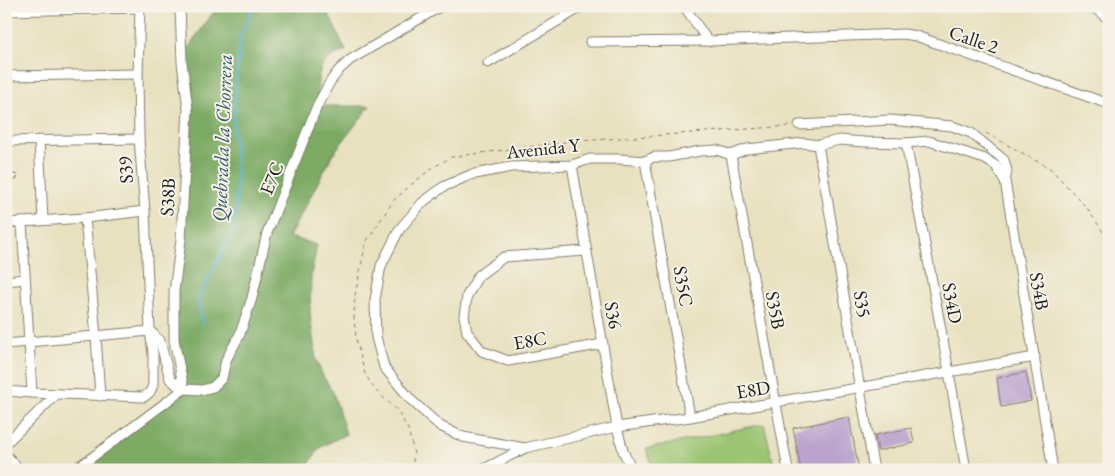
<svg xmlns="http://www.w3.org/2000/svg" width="1115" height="476" font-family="'EB Garamond',serif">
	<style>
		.green { fill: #9bc572; stroke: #5c7047 }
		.forest { fill: #7caa64; stroke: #4c6340 }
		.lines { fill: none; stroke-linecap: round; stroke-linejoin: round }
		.stream { stroke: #4fb3ce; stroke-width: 2.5 }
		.building { fill: #bba3ce }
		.lane-casing { stroke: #827e6e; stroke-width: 7 }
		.street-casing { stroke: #827e6e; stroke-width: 11 }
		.path { stroke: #827e6e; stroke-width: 1; stroke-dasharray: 4 4; stroke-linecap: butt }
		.lane { stroke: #fff; stroke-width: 4.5 }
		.street { stroke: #fff; stroke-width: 9 }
		.labels { text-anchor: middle; stroke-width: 4; stroke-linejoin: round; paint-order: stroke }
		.street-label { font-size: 19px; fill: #1c1c1c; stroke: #f7f3e8 }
		.water-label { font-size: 20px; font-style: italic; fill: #305863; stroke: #f7f3e8 }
	</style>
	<rect width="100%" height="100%" fill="#f7f3e8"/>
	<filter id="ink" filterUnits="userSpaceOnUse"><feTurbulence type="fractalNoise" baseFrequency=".02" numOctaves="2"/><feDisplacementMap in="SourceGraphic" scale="10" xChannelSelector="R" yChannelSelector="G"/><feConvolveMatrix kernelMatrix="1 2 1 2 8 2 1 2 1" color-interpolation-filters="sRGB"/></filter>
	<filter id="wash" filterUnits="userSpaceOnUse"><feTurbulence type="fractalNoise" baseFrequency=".0096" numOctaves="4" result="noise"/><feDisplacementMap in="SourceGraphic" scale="20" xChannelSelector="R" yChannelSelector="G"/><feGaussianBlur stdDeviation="1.12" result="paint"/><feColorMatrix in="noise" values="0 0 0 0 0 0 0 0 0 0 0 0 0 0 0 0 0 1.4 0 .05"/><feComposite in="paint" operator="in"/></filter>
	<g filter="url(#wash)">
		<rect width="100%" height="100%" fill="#e8e1bf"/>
		<polygon class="green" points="764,424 775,470 654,470 646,449"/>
		<path class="forest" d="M218,6h107l21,45c-17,5 -26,11 -28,30 0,8 -1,12 2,20l-2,5h52l-37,48 -44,83 28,8 -6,30 -1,39 6,46 7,16 10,16 13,42 -28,15 -12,21h-231l109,-82 -10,-48 19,-244 -8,-44z"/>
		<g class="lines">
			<polyline class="stream" points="202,325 198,298 235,227 237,179 233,129 240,37 254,6"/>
		</g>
		<g id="blocks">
			<g class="building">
				<polygon points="1026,372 1031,401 1001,407 997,378"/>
				<polygon points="849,417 859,470 801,470 793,428"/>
				<polygon points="911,428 914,443 878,451 875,435"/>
			</g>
		</g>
	</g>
	<g filter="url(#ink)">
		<use href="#blocks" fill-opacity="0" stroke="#827e6e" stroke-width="1"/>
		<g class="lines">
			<defs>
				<polyline id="lane" points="6,179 14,177"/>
				<g id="street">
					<polyline points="180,6 182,62 188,109 181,240 174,291 174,340 184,389"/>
					<polyline points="684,6 708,41"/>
					<polyline points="1091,6 1100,12 1109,20"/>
					<polyline points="6,11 140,8"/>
					<polyline points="590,42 708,41 904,34 916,36 1103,102"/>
					<polyline points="488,63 583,6"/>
					<polyline points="6,76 138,74"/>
					<polyline points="799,125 890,120 952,126 971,133 1004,160 1007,171 1005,181 1053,470"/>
					<polyline points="39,140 43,220"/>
					<polyline points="6,141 139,139"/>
					<polyline points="906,143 949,372 966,470"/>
					<polyline points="818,145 874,470"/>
					<polyline points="731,155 788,470"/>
					<polyline points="645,161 690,417"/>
					<polyline points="572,165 617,427 623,451 632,470"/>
					<polyline points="85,218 96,336 100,396"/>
					<polyline points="22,222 32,393"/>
					<polyline points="6,223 85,218 145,211"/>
					<polyline points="585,251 504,257 478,276 467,296 464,316 467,332 482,351 508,361 603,344"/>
					<polyline points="6,281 25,279"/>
					<polyline points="6,344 150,331 160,341 170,379 177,385 184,389 202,390 213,387 222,378 226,360 240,334 252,298 267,233 317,106 330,82 339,70 350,60 441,6"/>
					<polyline points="6,391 32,393 144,397 150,392 153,385 153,353 150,331 145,211 139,139 138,74 140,6"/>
					<polyline points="6,443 57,394"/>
					<polyline points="525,448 463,437 440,426 411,400 384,367 376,337 375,300 381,266 399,230 422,203 443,187 470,175 511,167 572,165 590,159 620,159 645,161 654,157 669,157 700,151 717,150 731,155 747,149 804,143 818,145 839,140 865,142 906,143 929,141 985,159 996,166 1005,181"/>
					<polyline points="6,455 20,470"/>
					<polyline points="75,470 184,389"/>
					<polyline points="482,470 525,448 617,427 690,417 1035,357"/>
				</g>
			</defs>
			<use href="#lane" class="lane-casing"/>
			<use href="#street" class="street-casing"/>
			<g class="path">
				<polyline points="986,133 1051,169 1087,208 1109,241"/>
				<polyline points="412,470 414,454 408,429 397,410 376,391 365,374 356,339 354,318 355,295 366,242 394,200 412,184 432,168 452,157 473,154 566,142 790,126"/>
			</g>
			<use href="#lane" class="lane"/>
			<use href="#street" class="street"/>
		</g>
	</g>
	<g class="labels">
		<g class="street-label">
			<text transform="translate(974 39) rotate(19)" y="7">Calle 2</text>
			<text transform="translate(543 148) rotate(-6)" y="7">Avenida Y</text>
			<text transform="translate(125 170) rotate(-94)" y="7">S39</text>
			<text transform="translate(271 178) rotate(-68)" y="7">E7C</text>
			<text transform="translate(167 197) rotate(-87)" y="7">S38B</text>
			<text transform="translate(684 286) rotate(80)" y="7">S35C</text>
			<text transform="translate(1040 291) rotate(80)" y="7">S34B</text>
			<text transform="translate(953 303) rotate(79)" y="7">S34D</text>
			<text transform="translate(863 304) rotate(80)" y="7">S35</text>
			<text transform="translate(776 310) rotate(80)" y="7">S35B</text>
			<text transform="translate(614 315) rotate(79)" y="7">S36</text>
			<text transform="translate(530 340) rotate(-10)" y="7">E8C</text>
			<text transform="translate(753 389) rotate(-10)" y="7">E8D</text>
		</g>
		<g class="water-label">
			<text transform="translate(222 138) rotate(-88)" y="7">Quebrada la Chorrera</text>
		</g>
	</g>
	<rect width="1115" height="476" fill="none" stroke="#f7f3e8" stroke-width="25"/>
</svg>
